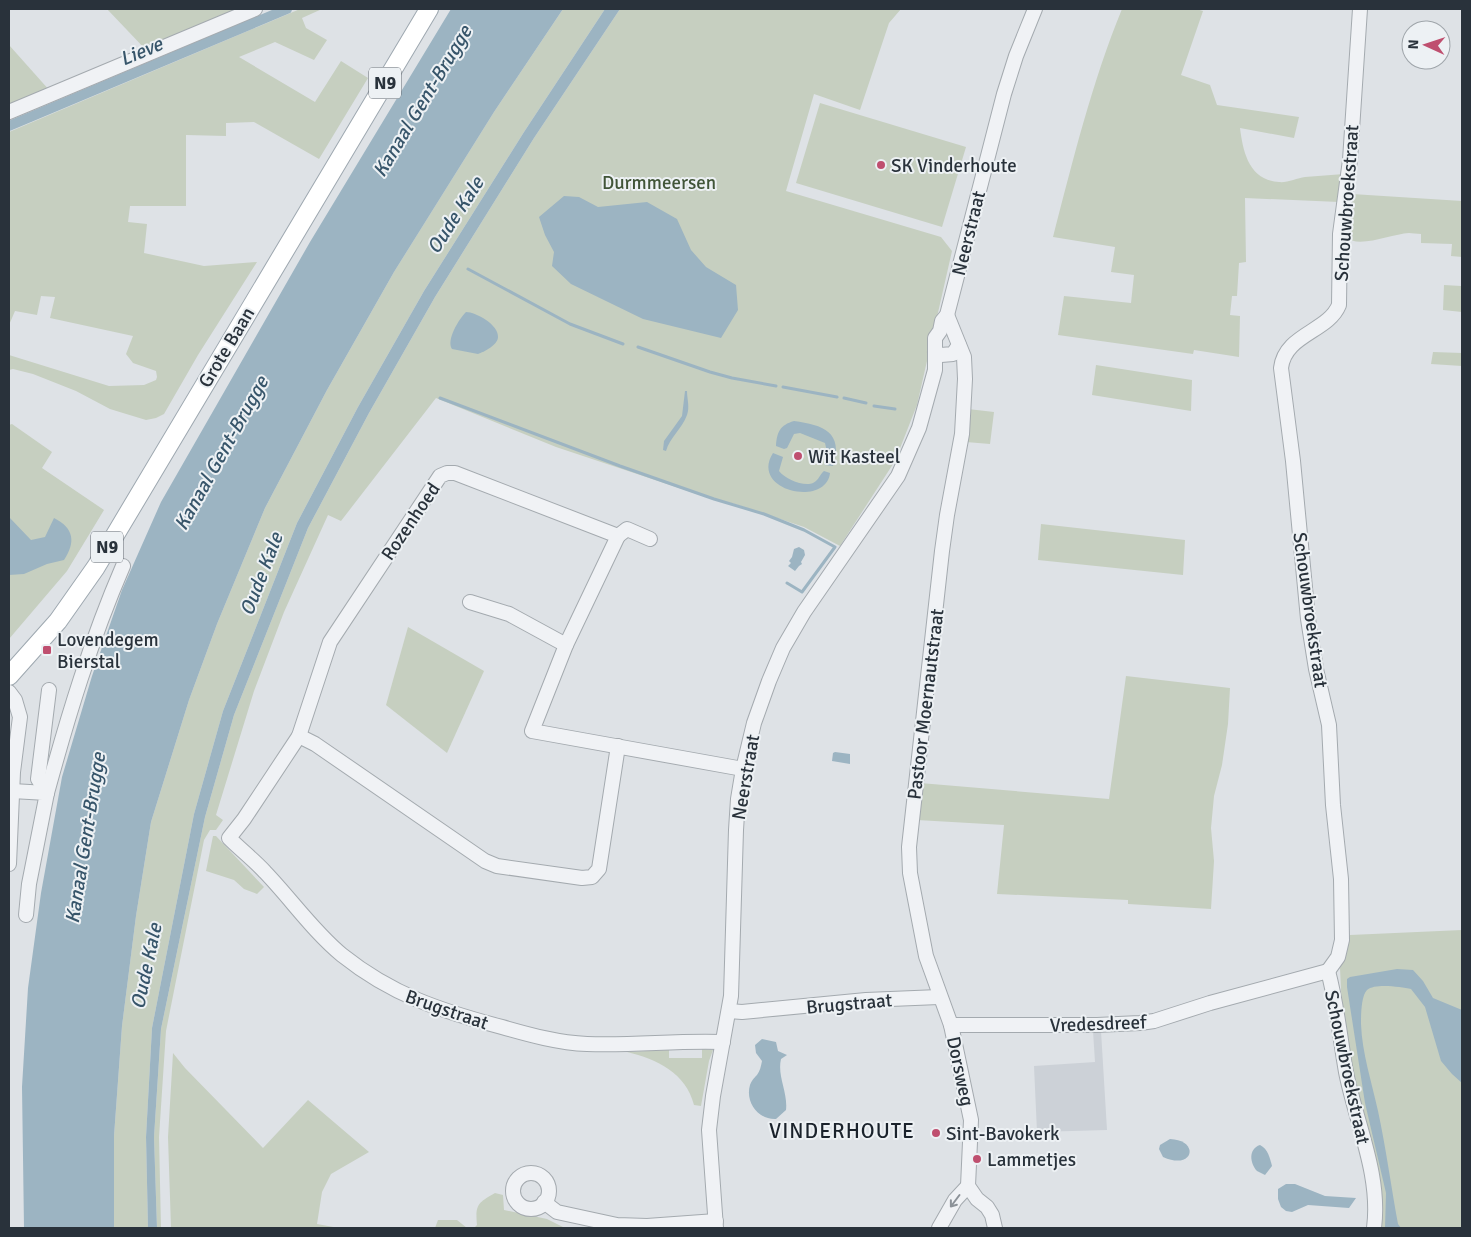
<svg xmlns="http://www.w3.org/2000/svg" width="1471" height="1237" font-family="Signika,sans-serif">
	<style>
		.built { fill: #ccd1d7 }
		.green { fill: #c6cfc0 }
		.water { fill: #9cb4c2 }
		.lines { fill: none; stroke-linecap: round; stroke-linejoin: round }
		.stream { stroke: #9cb4c2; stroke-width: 3 }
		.canal { stroke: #9cb4c2; stroke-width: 10 }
		.minor-casing { stroke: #a4aaaf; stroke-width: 16 }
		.major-casing { stroke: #9ea8b0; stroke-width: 20 }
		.minor { stroke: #f0f2f5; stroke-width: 14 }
		.major { stroke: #fff; stroke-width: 18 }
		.oneway { stroke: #8c9298 }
		.poi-dot { fill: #bf4f6f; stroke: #edf1f4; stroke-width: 2 }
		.labels { text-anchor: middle; stroke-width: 4; stroke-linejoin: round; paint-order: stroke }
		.shield { fill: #edf1f4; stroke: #646b72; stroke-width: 1 }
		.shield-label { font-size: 18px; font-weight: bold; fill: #29323b }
		.poi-label { font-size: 19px; fill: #29323b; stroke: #edf1f4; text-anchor: start }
		.park-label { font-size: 19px; fill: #415538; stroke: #edf1f4 }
		.street-label { font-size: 19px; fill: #29323b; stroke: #edf1f4 }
		.water-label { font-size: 20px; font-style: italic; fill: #37556a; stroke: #edf1f4 }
		.quarter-label { font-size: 21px; letter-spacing: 1px; fill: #1b232c; stroke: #edf1f4 }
	</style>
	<rect width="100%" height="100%" fill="#dee2e6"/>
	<polygon class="built" points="1093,1031 1101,1031 1107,1130 1037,1132 1034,1066 1095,1062"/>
	<g class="green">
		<polygon points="107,9 243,9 147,51"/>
		<polygon points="300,9 322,9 302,18 306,28 327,40 314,60 275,42 239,57 315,102 341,61 368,78 319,159 254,122 226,123 226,136 186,135 186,206 130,206 128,222 147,224 144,253 204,266 257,262 198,355 164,414 156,418 146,420 123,413 110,409 76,391 33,374 13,369 9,370 9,355 109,386 144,385 156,380 157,377 156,371 133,363 126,354 133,336 50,318 55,297 41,296 37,315 15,311 9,325 9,132"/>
		<polygon points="563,9 605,9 524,132 424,291 358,407 297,523 223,711 194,814 152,1028 146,1137 148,1228 114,1228 114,1136 122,1026 136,916 151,822 189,700 217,624 265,508 327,390 394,272 494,112"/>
		<polygon points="620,9 901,9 889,23 860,110 814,94 786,191 941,237 952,251 917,405 895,461 840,546 804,527 735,504 706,497 556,447 436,398 341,521 328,515 284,612 254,691 216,815 223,820 216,830 210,830 204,840 166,1031 159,1137 161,1228 157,1228 154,1137 161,1029 205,817 234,715 308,528 369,413 435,297 534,138"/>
		<path d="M1122,9h74l7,2 -22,64 29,10 7,20 82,12 -5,21 -54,-10c3,24 9,52 39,54 8,1 18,-4 26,-5 13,-1 26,-2 39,-3l-5,28 -94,-4 1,64 -7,1 -2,33h-5l-2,19 10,1 -1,41 -45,-7 -1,4 -135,-19 6,-39 67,7 3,-28 -23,-3 4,-25 -62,-10c20,-77 39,-155 69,-228z"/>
		<polygon points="9,45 50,91 9,109"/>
		<polygon points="820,103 966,147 942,227 796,183"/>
		<path d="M1352,194l110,7v56l-11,-1 1,-12 -31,-1v-9c-4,0 -9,-1 -12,-1 -18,1 -50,16 -64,4z"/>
		<polygon points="1462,274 1462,312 1443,310 1444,285 1461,286"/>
		<polygon points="1433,352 1462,353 1462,366 1431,364"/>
		<polygon points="1096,365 1192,380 1191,411 1092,395"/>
		<polygon points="968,409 994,412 990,444 966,442"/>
		<polygon points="12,424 52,452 42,468 104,510 67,571 9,639 9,425"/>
		<polygon points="1041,524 1185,540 1183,575 1038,560"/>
		<polygon points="408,627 484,671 447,753 386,705"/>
		<polygon points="1126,676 1230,688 1228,724 1222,765 1214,796 1211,828 1214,861 1211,909 1128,904 1128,900 997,894 1004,825 917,820 920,783 1109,799"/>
		<polygon points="213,836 216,836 264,887 257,894 244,889 234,880 206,871"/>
		<polygon points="1462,930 1462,1228 1381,1228 1381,1185 1353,1073 1342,1011 1340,968 1350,935"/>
		<path d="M702,1049l11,1 -4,11 -8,45 -7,-1c-8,-32 -37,-46 -67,-53l42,-2v8h33z"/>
		<polygon points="173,1053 185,1068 263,1148 308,1100 369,1152 331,1174 322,1192 317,1224 339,1228 171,1228 168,1137"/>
		<path d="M495,1193l8,2 1,15 43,9 18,9h-91l3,-3c-2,-21 1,-22 18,-32z"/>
		<polygon points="438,1220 457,1220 467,1228 435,1228"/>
	</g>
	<g class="water">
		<polygon points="451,9 563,9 494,112 394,272 327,390 265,508 217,624 189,700 151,822 136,916 122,1026 114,1136 114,1228 24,1228 22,1087 28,988 41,893 62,777 92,676 122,590 161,502 310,242"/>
		<polygon points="605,9 620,9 534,138 435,297 369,413 308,528 234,715 205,817 161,1029 154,1137 157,1228 148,1228 146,1137 152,1028 194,814 223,711 297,523 358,407 424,291 524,132"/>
		<polygon points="564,196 579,197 598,207 647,202 677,219 691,250 706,267 736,285 738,310 721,338 643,319 571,284 552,266 554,252 545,235 539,217"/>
		<path d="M466,312c10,0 33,13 32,25 0,8 -14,15 -20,17l-26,-5c-6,-9 7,-30 14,-37z"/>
		<path d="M685,391h2c0,8 3,16 0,24 -5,14 -17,22 -21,36l-3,-1 1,-9 18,-25z"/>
		<path d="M794,421c29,4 50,11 39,45l-8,-1 -1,-2 3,-11 -2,-9 -25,-10 -6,1 -7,14 -3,1 -8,-3c1,-14 4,-21 18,-25z"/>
		<path d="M773,453l10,4 -4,14c6,8 25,16 34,12 6,-3 7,-9 11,-12l6,2c-4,35 -81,18 -57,-20z"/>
		<path d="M9,517l22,23 14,-3 9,-19c20,10 22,24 10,42l-17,4 -23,10 -15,1z"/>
		<polygon points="799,547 804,550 805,555 801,562 802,564 799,566 795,571 788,566 791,563 789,561 792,557 794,549"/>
		<polygon points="835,752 850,754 850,764 832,761 833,753"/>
		<path d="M1397,969l16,1 10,11 10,17 29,12v73l-10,-9 -11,-13 -16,-54 -14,-18c-10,-2 -36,-6 -44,1 -6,6 -6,26 -6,34 1,29 11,59 17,87 8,37 13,75 20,113l3,4h-16l1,-35 -21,-90 -18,-116v-8l3,-2z"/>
		<path d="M762,1039l14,3 2,9 9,4 -6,4c-4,17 7,33 5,51l-10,9c-18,1 -31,-17 -26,-34 2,-5 4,-7 7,-10 3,-4 4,-9 5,-14l-6,-8 -1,-8z"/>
		<path d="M1170,1139c30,1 24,32 -7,18l-4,-8 1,-4z"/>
		<path d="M1260,1145c8,4 10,13 12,21l-7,9 -8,-4c-7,-8 -9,-22 3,-26z"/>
		<polygon points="1286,1184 1295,1184 1325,1196 1356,1198 1349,1208 1308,1205 1292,1212 1286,1211 1281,1207 1278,1199 1278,1189"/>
	</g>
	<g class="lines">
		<g class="stream">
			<polyline points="468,269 570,324 623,344"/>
			<polyline points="638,347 710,372 732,378 776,386"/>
			<polyline points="783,387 837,397"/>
			<polyline points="440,398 620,466 714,499 764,514 804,530 835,547 802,592 787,583"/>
			<polyline points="844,398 866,403"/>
			<polyline points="874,406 895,409"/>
		</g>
		<polyline class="canal" points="9,126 287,9"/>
		<defs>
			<g id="minor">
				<polyline points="9,112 255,9"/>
				<polyline points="947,315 964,357 965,379 962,434 947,515 942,551 909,847 910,873 926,956 951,1025 971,1120 968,1186 977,1199 987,1207 992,1215 995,1228"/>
				<polyline points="935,352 941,355 953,354 959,345"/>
				<polyline points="618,536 627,529 650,539"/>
				<polyline points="470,602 509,614 566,645"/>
				<polyline points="9,692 15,700 20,717 13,772 9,864"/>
				<polyline points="299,736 315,744 485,861 497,866 582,878 592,877 599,869 618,746"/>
				<polyline points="12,791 47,793 29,884 26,915"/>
				<path d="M47,793c21,-77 44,-153 76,-227"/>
				<polyline points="47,793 38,779 49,690"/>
				<path d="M1328,971l10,-14 4,-17 -1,-61 -8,-74 -4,-80 -13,-56 -8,-50 -15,-158 -12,-93c4,-34 47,-36 58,-63l1,-71 10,-74 10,-151"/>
				<path d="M1328,971c9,33 12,67 18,101 10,51 35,103 28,156"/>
				<polyline points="729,1011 742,1012 866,1000 939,997"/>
				<polyline points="951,1025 1097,1025 1140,1023 1154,1021 1210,1003 1328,971"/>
				<path d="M723,1042c-45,-2 -90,4 -136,2 -28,-1 -57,-9 -85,-17 -61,-16 -110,-32 -160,-72 -29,-24 -51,-56 -77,-83 -11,-12 -24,-22 -36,-34l15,-19 55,-83 31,-94 110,-166 7,-3h8l163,63 -52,109 -34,86 211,38"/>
				<circle cx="531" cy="1191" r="18"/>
				<polyline points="544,1202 557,1212 617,1225 647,1226 716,1221"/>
				<polyline points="716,1228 709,1130 713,1096 731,996 736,830 738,799 743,769 754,723 769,681 783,648 804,612 898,476 919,428 935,370 935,338 940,331 942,321 947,315 1004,94 1016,56 1035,9"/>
				<polyline points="939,1228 955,1200 968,1186"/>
			</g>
			<polyline id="major" points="9,676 58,621 96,567 429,9"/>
		</defs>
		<use href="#minor" class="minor-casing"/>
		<use href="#major" class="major-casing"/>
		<use href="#minor" class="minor"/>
		<use href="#major" class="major"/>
	</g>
	<defs><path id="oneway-shaft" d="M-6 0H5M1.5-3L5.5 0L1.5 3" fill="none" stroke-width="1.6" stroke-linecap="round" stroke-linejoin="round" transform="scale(1.25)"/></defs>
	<use class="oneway" href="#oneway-shaft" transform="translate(955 1201) rotate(127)"/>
	<g class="poi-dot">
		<circle cx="881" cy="165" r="5"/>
		<circle cx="798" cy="456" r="5"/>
		<rect x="42" y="645" width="10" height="10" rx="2.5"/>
		<circle cx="936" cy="1133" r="5"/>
		<circle cx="977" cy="1159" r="5"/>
	</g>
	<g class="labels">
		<g class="shield">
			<rect x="369" y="67.5" width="32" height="31" rx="4"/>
			<rect x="91" y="531.5" width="32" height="31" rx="4"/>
		</g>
		<g class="shield-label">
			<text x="385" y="89">N9</text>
			<text x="107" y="553">N9</text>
		</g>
		<g class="poi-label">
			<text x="891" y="172">SK Vinderhoute</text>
			<text x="808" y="463">Wit Kasteel</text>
			<text x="57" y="646">Lovendegem<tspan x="57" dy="22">Bierstal</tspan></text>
			<text x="946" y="1140">Sint-Bavokerk</text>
			<text x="987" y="1166">Lammetjes</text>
		</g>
		<g class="park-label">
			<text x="659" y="189">Durmmeersen</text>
		</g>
		<g class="street-label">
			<text transform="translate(1346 203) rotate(-86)" y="7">Schouwbroekstraat</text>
			<text transform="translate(968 233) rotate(-76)" y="7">Neerstraat</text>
			<text transform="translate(226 347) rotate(-59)" y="7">Grote Baan</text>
			<text transform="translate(410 521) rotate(-56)" y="7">Rozenhoed</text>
			<text transform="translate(1311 610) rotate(82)" y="7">Schouwbroekstraat</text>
			<text transform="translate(925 704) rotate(-83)" y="7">Pastoor Moernautstraat</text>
			<text transform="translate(745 777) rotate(-80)" y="7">Neerstraat</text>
			<text transform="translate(849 1003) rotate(-5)" y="7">Brugstraat</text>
			<text transform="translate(447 1009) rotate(19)" y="7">Brugstraat</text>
			<text transform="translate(1098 1023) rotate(-2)" y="7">Vredesdreef</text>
			<text transform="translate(1348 1067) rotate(78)" y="7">Schouwbroekstraat</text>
			<text transform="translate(961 1071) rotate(78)" y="7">Dorsweg</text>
		</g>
		<g class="water-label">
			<text transform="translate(141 51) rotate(-23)" y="7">Lieve</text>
			<text transform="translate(422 101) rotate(-59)" y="7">Kanaal Gent-Brugge</text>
			<text transform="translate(455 215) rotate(-57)" y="7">Oude Kale</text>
			<text transform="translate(221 453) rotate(-61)" y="7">Kanaal Gent-Brugge</text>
			<text transform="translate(261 574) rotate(-69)" y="7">Oude Kale</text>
			<text transform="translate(85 838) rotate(-81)" y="7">Kanaal Gent-Brugge</text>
			<text transform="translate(146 966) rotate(-78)" y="7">Oude Kale</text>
		</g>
		<g class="quarter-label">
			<text x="842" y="1138">VINDERHOUTE</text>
		</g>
	</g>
	<rect width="1471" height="1237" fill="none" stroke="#29323b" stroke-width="20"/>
	<g transform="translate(1426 45) rotate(273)"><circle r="24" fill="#edf1f4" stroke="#9fa5aa"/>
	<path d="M0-4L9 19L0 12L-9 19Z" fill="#bf4f6f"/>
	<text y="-8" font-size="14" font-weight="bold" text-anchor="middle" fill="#29323b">N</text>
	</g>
</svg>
